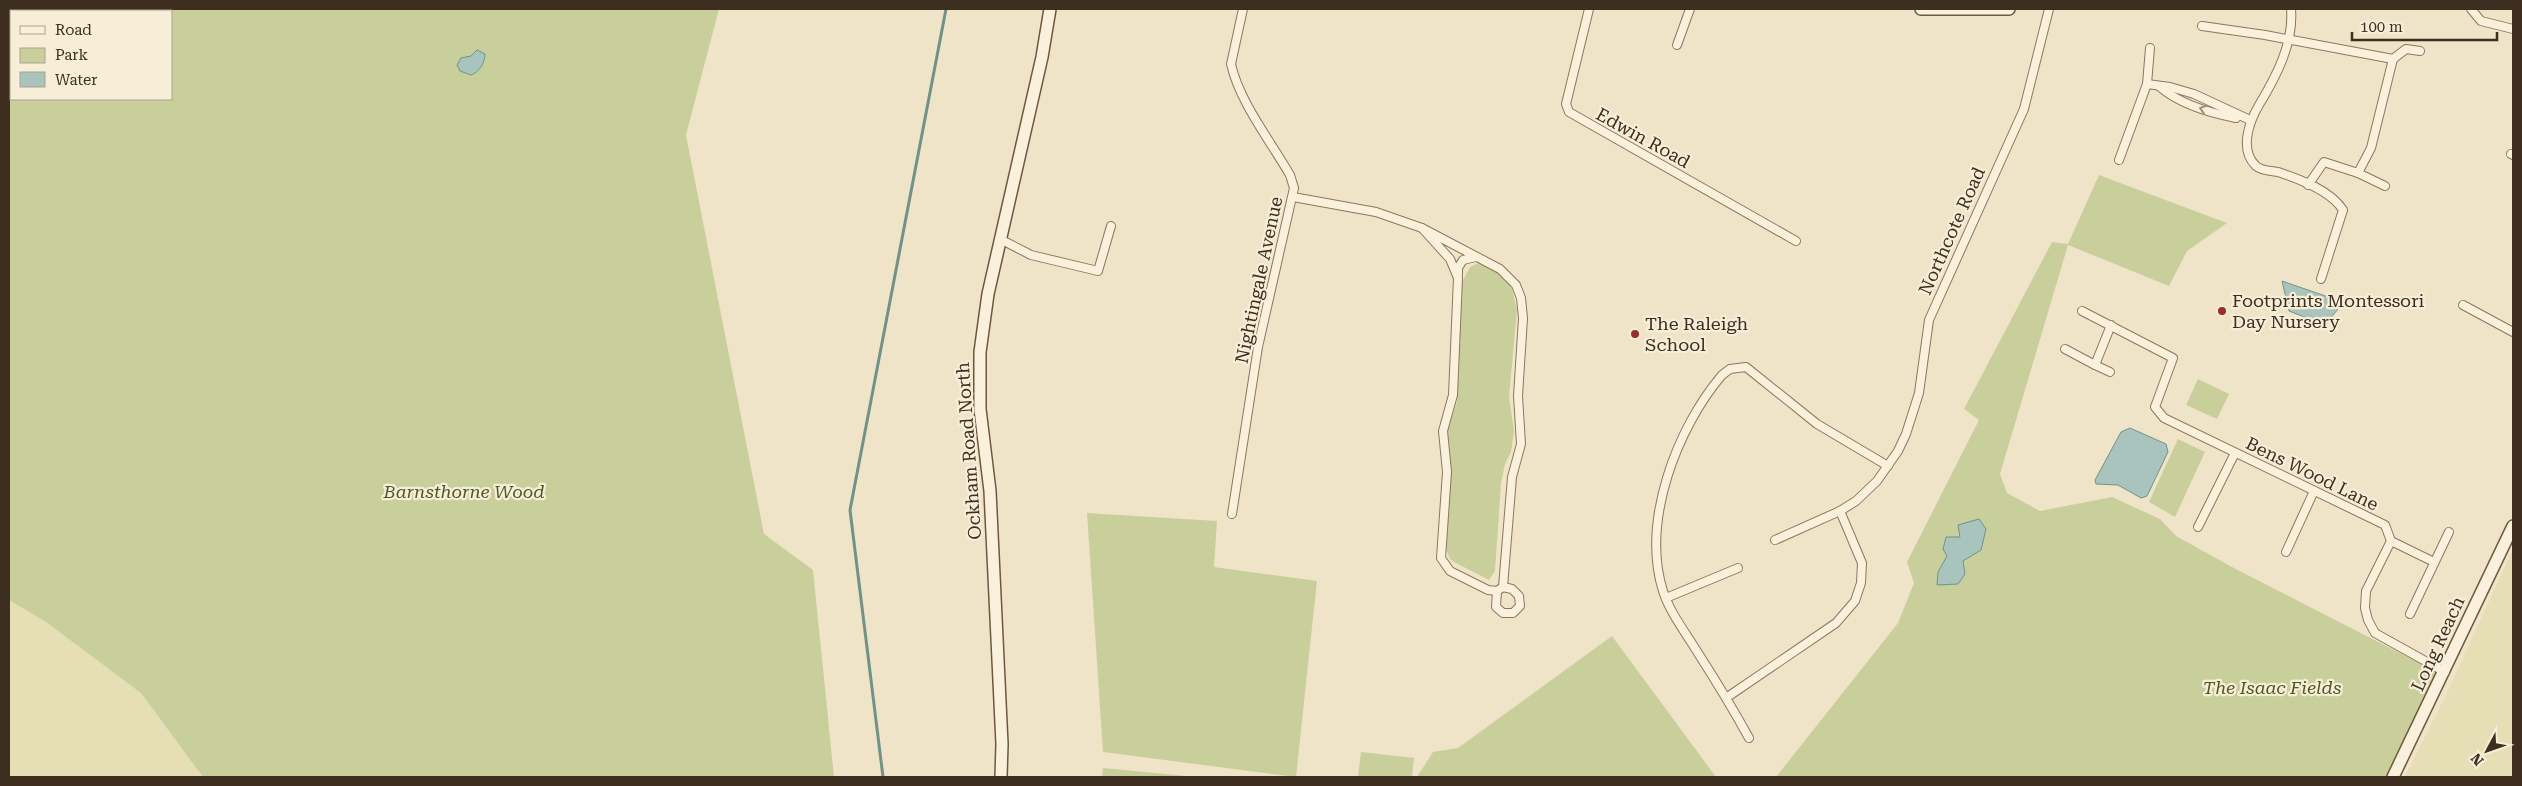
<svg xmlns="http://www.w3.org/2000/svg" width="2522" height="786" font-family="'Roboto Serif',serif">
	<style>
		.farmland { fill: #e6deb5 }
		.green { fill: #c9cf9b; fill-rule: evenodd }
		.water { fill: #a9c4bc; stroke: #6f938a }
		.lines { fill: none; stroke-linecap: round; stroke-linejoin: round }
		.stream { stroke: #6f938a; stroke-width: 3 }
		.street-casing { stroke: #8d765c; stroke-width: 10 }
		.secondary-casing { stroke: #6f573f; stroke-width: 14 }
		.street { stroke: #faf1dc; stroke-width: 8 }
		.secondary { stroke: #faf1dc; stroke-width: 11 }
		.oneway { stroke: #9c907e }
		.poi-dot { fill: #9e2a2b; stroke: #f7eed8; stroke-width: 2 }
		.labels { text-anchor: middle; stroke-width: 4.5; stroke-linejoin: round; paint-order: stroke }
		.street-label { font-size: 18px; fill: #3d2e20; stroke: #f7eed8 }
		.poi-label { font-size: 18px; fill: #3d2e20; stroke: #f7eed8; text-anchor: start }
		.park-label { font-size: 18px; font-style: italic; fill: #4d5a26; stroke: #f7eed8 }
	</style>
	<rect width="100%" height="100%" fill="#f0e4c8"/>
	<g class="farmland">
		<polygon points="2513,549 2513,777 2405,777 2448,691"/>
		<polygon points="9,600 46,622 141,693 203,777 9,777"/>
	</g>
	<g class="green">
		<path d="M9,9h710l-33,126 78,399 49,36 21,207h-631l-62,-84 -95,-71 -37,-22zM11,11h160v88h-160z"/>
		<polygon points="2099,175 2227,223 2187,251 2169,286 2068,245 2000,474 2007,493 2040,511 2112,497 2160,519 2176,536 2232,567 2437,672 2445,672 2393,777 1776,777 1898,623 1914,583 1907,562 1979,420 1964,409 2052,242 2068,244"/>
		<polygon points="1480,262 1500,273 1512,289 1517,310 1509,397 1514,431 1511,452 1505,464 1501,483 1495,571 1489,580 1456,563 1450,559 1446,549 1451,471 1447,431 1457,402 1462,282 1470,267"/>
		<polygon points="2198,379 2229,394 2217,419 2186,405"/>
		<polygon points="2178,439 2205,452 2175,517 2149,502"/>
		<polygon points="1087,513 1217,521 1214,567 1317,581 1296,777 1103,752"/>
		<polygon points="1612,636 1716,777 1417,777 1433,752 1458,748"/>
		<polygon points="1361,752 1414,758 1412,777 1358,776"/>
		<polygon points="1103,768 1197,777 1102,777"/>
	</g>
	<g class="water">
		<path d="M477,50l8,4c0,9 -6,18 -14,21l-11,-4 -3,-6 4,-7 10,-2z"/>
		<polygon points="2282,281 2337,300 2338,309 2325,325 2289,311"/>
		<polygon points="2130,428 2166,444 2168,452 2147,496 2141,498 2118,485 2096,484 2095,480 2121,432"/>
		<polygon points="1979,519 1986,529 1981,550 1963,561 1965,574 1958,584 1937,585 1938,572 1947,556 1943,549 1946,537 1960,537 1958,525"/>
	</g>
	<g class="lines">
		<polyline class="stream" points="883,777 850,510 946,9"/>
		<defs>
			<g id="street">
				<polyline points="1589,9 1566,104 1569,112 1796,241"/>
				<path d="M2291,9c3,34 -15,68 -32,96 -10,17 -20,45 -3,61 7,6 17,4 25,7 21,7 50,18 62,37l-22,69"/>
				<polyline points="2471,9 2481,21 2513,29"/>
				<polyline points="2202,26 2265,35 2393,59"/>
				<polyline points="1677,45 1690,9"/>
				<polyline points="2147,84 2150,48"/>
				<path d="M2160,87c21,18 50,26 76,31"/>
				<polyline points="2511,154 2513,155"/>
				<polyline points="2119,160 2147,84 2170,87 2194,94 2250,120"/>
				<polyline points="2358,173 2385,186"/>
				<polyline points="2308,185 2324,162 2358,173 2371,148 2393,59 2406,49 2420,51"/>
				<polyline points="1293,197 1376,212 1422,228"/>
				<polygon points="1422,228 1500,269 1516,285 1521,298 1523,318 1518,396 1521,444 1512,477 1503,587 1497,591 1488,590 1450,571 1441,558 1447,472 1443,431 1453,395 1458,278 1450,259"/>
				<polyline points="1000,239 1031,255 1098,271 1111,226"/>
				<polyline points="1458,274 1458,268 1463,260 1476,257"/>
				<polyline points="2463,305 2513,332"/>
				<polyline points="2082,311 2173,358 2155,407 2164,418 2385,525 2391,541 2366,591 2365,608 2368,620 2375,633 2445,672"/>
				<polyline points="2065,349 2095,365 2111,325"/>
				<polyline points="2095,365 2110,372"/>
				<path d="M1232,514l26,-167 36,-159 -4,-13c-19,-33 -51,-74 -59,-111l12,-55"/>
				<polyline points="2198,527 2235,453"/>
				<polyline points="1775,540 1840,511"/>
				<polyline points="2391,541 2434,562"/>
				<polyline points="2286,552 2314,491"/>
				<polyline points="1497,591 1496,607 1503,613 1513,613 1520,606 1519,596 1512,589 1503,587"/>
				<polyline points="1666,598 1738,568"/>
				<polyline points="2410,614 2449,532"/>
				<polyline points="1726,698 1836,623 1855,601 1861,583 1862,563 1840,511 1856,501 1877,481 1898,451 1906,434 1919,393 1929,320 2024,109 2049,9"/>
				<path d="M1749,738c-16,-29 -33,-57 -51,-85 -12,-20 -28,-40 -35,-62 -22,-70 14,-163 59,-216l8,-6 16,-2 71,57 71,42"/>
			</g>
			<g id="secondary">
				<polyline points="1921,9 2009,9"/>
				<polyline points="1001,777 1002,744 990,491 980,409 980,352 988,294 1042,57 1050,9"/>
				<polyline points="2393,777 2513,526"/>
			</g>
		</defs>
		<use href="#street" class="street-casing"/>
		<use href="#secondary" class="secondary-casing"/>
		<use href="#street" class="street"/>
		<use href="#secondary" class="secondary"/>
	</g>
	<defs><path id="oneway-chevron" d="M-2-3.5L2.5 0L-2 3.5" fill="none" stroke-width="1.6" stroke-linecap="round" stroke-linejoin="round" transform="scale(1.25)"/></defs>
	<use class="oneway" href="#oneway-chevron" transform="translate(2203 109) rotate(-162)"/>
	<g class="poi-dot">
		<circle cx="2222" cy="311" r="5"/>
		<circle cx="1635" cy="334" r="5"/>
	</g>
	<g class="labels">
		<g class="street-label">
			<text transform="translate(1643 138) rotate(29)" y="6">Edwin Road</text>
			<text transform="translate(1952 231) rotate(-66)" y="6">Northcote Road</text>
			<text transform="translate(1259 280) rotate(-78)" y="6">Nightingale Avenue</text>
			<text transform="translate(969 451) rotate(-94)" y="6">Ockham Road North</text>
			<text transform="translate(2312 474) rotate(26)" y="6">Bens Wood Lane</text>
			<text transform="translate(2438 644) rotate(-65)" y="6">Long Reach</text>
		</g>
		<g class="poi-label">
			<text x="2232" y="307">Footprints Montessori<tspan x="2232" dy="21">Day Nursery</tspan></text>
			<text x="1645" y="330">The Raleigh<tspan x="1645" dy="21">School</tspan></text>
		</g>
		<g class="park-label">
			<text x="464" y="498">Barnsthorne Wood</text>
			<text x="2272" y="694">The Isaac Fields</text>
		</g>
	</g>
	<rect width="2522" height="786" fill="none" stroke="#3d2e20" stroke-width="20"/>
	<rect x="10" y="10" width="162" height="90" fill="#f7eed8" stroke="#ada18e"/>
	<rect x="20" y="26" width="25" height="8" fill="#faf1dc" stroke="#ada18e"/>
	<text x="55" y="35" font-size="15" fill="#3d2e20">Road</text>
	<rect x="20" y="48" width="25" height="15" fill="#c9cf9b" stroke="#ada18e"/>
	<text x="55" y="60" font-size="15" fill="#3d2e20">Park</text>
	<rect x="20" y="72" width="25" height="15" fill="#a9c4bc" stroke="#ada18e"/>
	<text x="55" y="85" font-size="15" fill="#3d2e20">Water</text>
	<g transform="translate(2487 751) rotate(229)" stroke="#f7eed8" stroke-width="4" paint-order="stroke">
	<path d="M0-4L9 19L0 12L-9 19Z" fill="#3d2e20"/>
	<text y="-8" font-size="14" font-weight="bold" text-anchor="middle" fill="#3d2e20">N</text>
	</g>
	<path d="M2352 32v8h145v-8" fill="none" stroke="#3d2e20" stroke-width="2.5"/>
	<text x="2360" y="32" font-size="15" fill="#3d2e20" stroke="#f7eed8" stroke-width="4" paint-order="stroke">100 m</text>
</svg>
